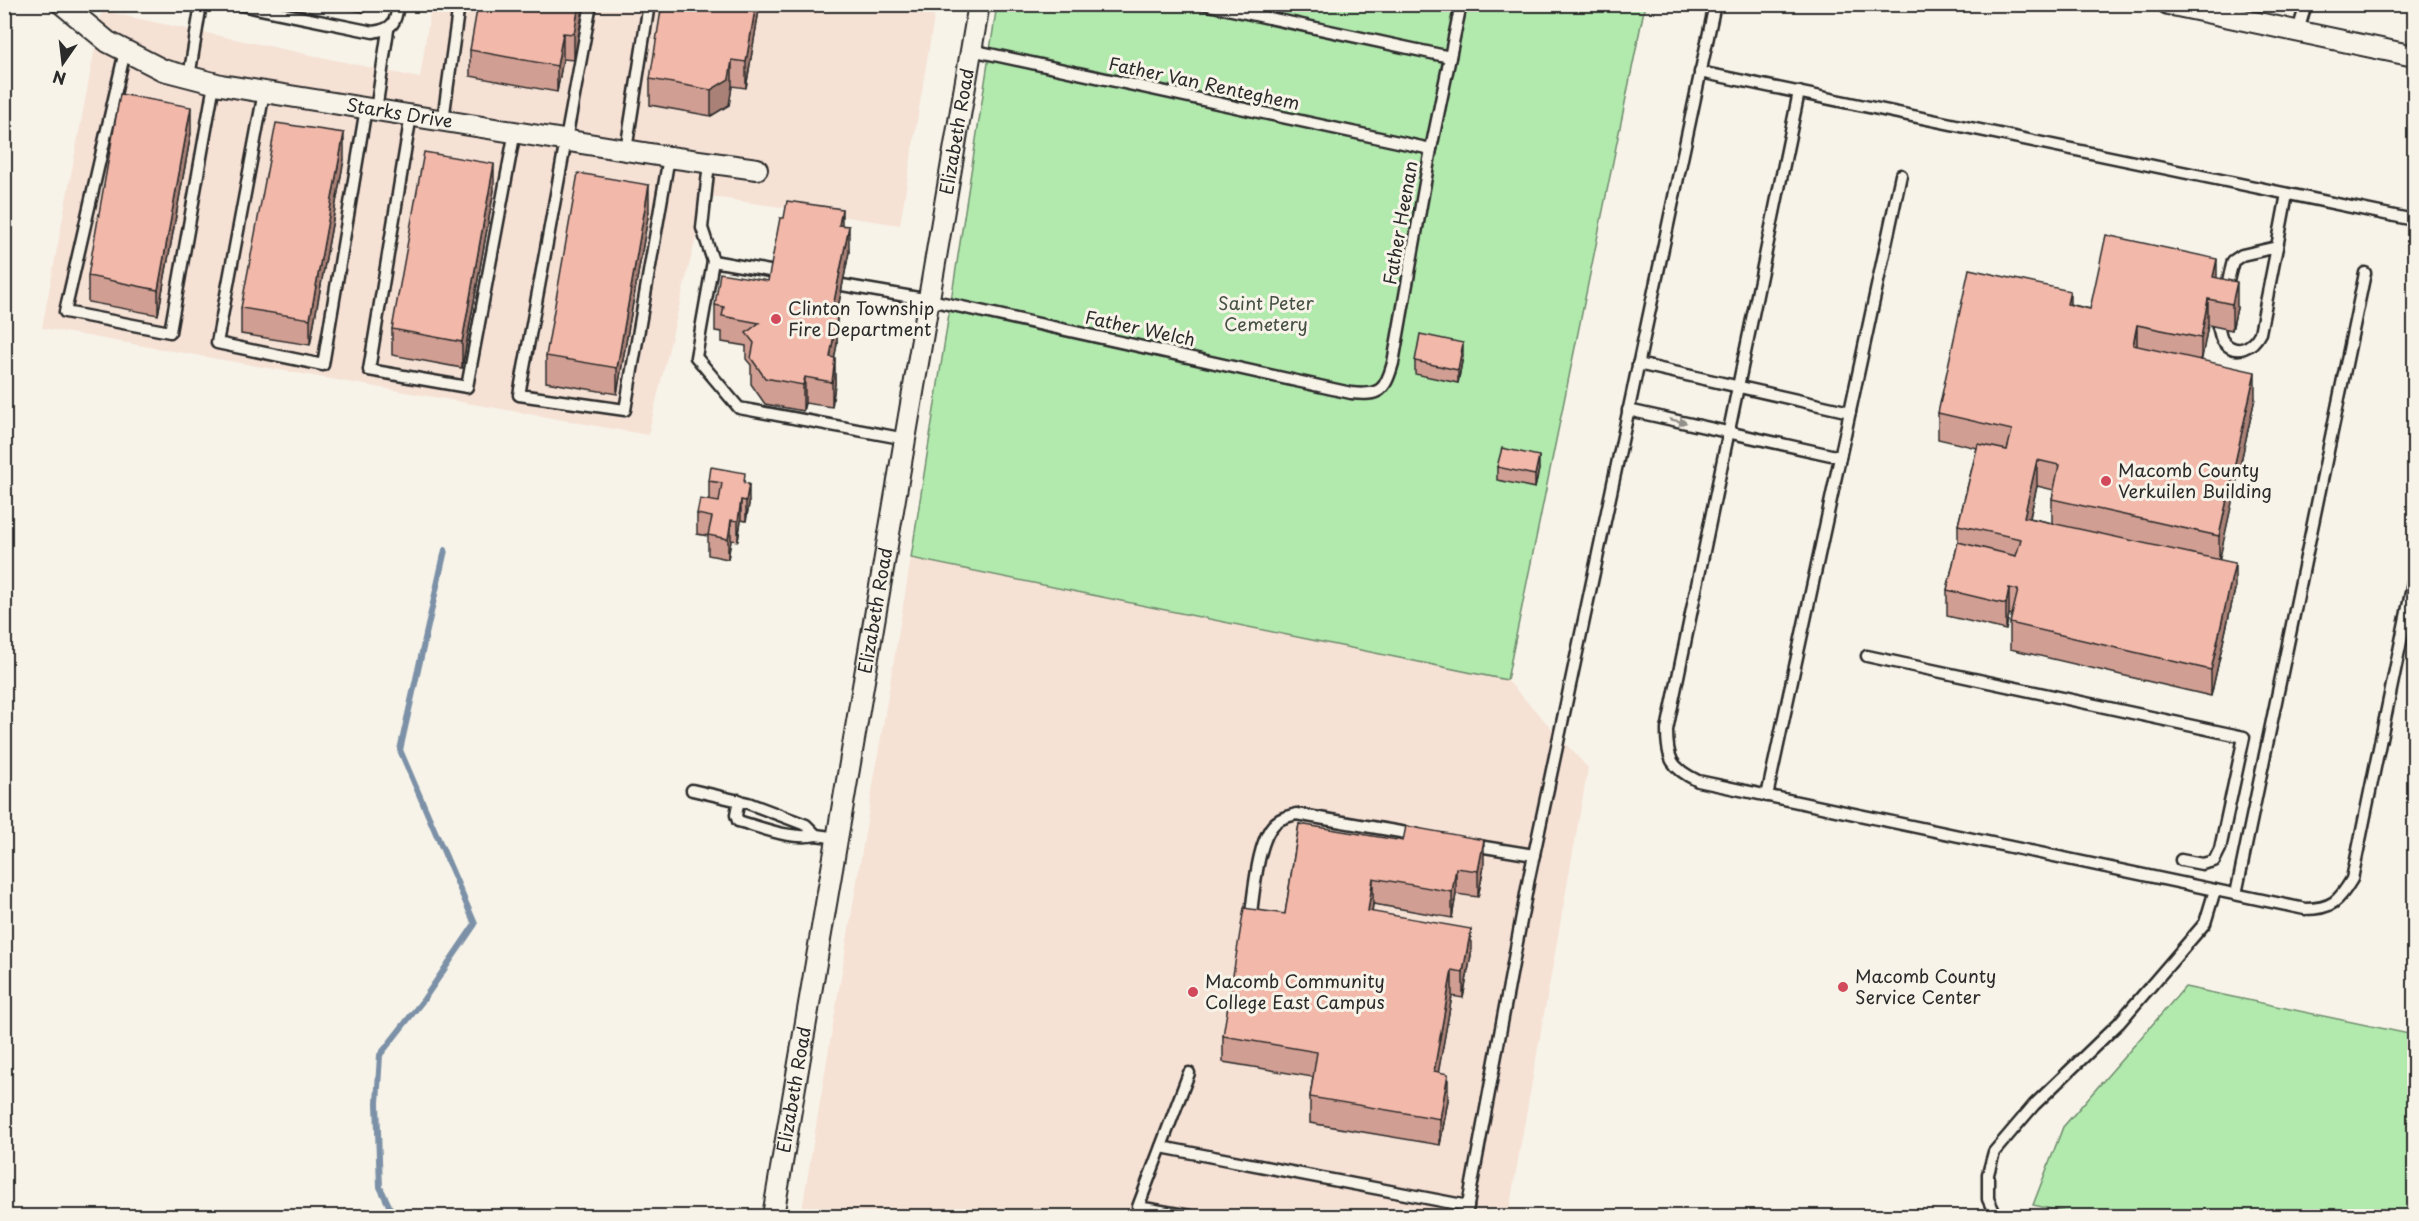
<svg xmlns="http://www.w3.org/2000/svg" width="2419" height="1221" font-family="'Playpen Sans',sans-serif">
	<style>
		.built { fill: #f6e1d5 }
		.green { fill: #b2eaae; stroke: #6e8a6c; stroke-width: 1.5 }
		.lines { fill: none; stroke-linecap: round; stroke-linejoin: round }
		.stream { stroke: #7b91a7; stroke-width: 6 }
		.lane-casing { stroke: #2b2b2b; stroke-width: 15 }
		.street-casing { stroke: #2b2b2b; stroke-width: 24 }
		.lane { stroke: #f7f3e8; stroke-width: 10 }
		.street { stroke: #f7f3e8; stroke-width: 20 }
		.wall { fill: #d09e92; stroke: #2b2b2b; stroke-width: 1.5; fill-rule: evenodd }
		.shaded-wall { fill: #a98177; stroke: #2b2b2b; stroke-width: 1.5 }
		.building { fill: #f2b8aa; stroke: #2b2b2b; stroke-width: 1.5 }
		.oneway { fill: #918f8a }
		.poi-dot { fill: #d1495b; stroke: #f7f3e8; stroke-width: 2 }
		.labels { text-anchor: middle; stroke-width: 6; stroke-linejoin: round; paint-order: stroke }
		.street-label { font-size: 18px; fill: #2b2b2b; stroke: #f7f3e8 }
		.park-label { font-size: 18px; fill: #465145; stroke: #f7f3e8 }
		.poi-label { font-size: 18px; fill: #2b2b2b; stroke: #f7f3e8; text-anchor: start }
	</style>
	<rect width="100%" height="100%" fill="#f7f3e8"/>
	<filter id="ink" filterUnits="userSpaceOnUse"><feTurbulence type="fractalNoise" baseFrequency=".0167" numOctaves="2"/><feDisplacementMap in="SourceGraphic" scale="12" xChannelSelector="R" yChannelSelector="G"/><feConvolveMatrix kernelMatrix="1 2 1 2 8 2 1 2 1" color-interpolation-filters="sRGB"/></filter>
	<g filter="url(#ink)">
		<g class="built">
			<polygon points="431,5 936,5 900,225 706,196 648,435 42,328 102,11 420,78"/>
			<polygon points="911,558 1507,680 1588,768 1508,1216 801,1216"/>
		</g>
		<g class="green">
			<polygon points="997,5 1645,5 1507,680 911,558"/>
			<polygon points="2185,987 2414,1035 2414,1216 2083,1216 2033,1205 2063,1127"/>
		</g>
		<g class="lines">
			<polyline class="stream" points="394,1216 380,1187 377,1103 380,1055 424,999 475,924 400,750 445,550"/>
			<defs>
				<g id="lane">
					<path d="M236,4l137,28c20,-3 23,-9 25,-28"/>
					<polyline points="591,4 519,395 625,410 669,157"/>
					<polyline points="1204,4 1450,57"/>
					<polyline points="2298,31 2306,4"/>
					<polyline points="971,50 1431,149"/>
					<polyline points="125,51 65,312 170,332 214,84"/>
					<polyline points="1700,72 2414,220"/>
					<polyline points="189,77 201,4"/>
					<polyline points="264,92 217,343 323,365 366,108"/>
					<path d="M1799,92l-132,638c0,29 4,38 31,51l607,128c27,0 34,-8 47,-30l62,-301"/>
					<polyline points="376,110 388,30"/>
					<polyline points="411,115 369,370 467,387 515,131"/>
					<polyline points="443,120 459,4"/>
					<polyline points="626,150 649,4"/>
					<polyline points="709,163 702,228 713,261 696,357 739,408 906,439"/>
					<polyline points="2277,247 2287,194"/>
					<polyline points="713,261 775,272"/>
					<path d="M842,285l88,15 421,93c29,3 34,-2 42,-30l38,-214 30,-145"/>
					<path d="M2218,327c2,4 2,11 5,14 13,16 30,6 37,-8l17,-86 -35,8 -9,6 -8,32"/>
					<polyline points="1638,364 1850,412"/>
					<polyline points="1628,410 1840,457"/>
					<polyline points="1867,656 2244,737 2220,849 2214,861 2202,864 2181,860"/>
					<polyline points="692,790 748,803 806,825 816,835 838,838"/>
					<polyline points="1767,796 1901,175"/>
					<path d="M739,800l-3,15 2,6c25,7 53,19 78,14"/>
					<polyline points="1472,845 1534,855"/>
					<polyline points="2236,894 2365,273"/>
					<path d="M1250,920c4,-24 7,-86 28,-99 5,-4 13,-5 18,-7l122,21"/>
					<polyline points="1189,1073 1138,1207 1190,1216"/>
					<polyline points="1161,1147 1468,1206"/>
					<polyline points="1466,1216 1529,878 1715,4"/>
					<polyline points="1996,1216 1988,1199 1988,1174 1994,1152 2034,1105 2119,1023 2205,923 2215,890"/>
				</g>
				<g id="street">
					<path id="s1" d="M62,4l46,38 55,28 58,15 448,72 88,12"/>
					<polyline points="2168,4 2414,56"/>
					<path id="s2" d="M773,1216l206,-1212"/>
				</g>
			</defs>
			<use href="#lane" class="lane-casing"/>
			<use href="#street" class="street-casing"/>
			<use href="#lane" class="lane"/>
			<use href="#street" class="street"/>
		</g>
		<g class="wall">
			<polygon points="336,4 365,4 364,12 336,7"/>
			<polygon points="584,4 574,60 563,59 557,92 470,76 470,50"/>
			<polygon points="760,4 746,88 732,86 729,105 711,116 650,105 650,79"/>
			<polygon points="191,133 158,315 88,302 88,276"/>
			<polygon points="344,159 310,345 241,334 241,308"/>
			<polygon points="494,190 462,368 392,355 392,329"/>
			<polygon points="649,211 617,394 546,382 546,356"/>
			<polygon points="842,225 849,252 836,318 837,344 834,358 835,384 832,407 805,403 803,411 765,404 751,384 751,365 746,359 746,346 722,342 722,332 715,331 715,305 768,281"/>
			<path d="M2217,278l20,30 -5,22 -24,-5 -7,35 54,38 -36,162 16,29 -24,107 -201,-47v-26l2,-8 -3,-1 -3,16 -59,-14v-26l11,-48v-17l19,-77 -39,-9v-26l132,-109 20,5zM2037,486l17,4 -2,9v24l-22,-5z"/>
			<polygon points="1463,356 1458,383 1415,374 1415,361"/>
			<polygon points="1497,467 1539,469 1535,488 1497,480"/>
			<polygon points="709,481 745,483 749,504 746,521 741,520 738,541 731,540 728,559 708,555 708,536 697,534 697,514 709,501"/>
			<polygon points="1299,824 1484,866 1478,897 1456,894 1452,918 1373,904 1372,912 1471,955 1463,998 1452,996 1438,1072 1448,1100 1440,1145 1310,1123 1310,1097 1313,1077 1223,1062 1223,1036 1285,914"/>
		</g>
		<g class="shaded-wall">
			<polygon points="579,4 584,4 574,60 574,34"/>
			<polygon points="756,4 760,4 746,88 746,62"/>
			<polygon points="563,33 563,59 557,92 557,66"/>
			<polygon points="732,60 732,86 729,105 711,116 711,90"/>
			<polygon points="191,107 191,133 158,315 158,290"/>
			<polygon points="344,133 344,159 310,345 310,319"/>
			<polygon points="494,164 494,190 462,368 462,342"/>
			<polygon points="649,185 649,211 617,394 617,368"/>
			<polygon points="842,209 842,235 839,225"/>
			<polygon points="849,226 849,252 831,343 831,317"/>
			<polygon points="2217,259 2217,285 2213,277"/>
			<polygon points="2237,282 2237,308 2232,330 2232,304"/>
			<polygon points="2070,291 2070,317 2067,304"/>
			<polygon points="2208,299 2208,325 2201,364 2201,338"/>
			<polygon points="837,318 837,344 830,383 830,357"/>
			<polygon points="2137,325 2137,351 2133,345"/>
			<polygon points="1463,343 1463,356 1458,383 1458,370"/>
			<polygon points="835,358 835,384 832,407 832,382"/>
			<polygon points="2255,372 2255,398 2219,562 2219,536"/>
			<polygon points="805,377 805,403 803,411 803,385"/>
			<polygon points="1539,456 1539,469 1535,488 1535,475"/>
			<polygon points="2037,460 2037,486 2024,543 2024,517"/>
			<polygon points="749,484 749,504 746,521 746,501"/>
			<polygon points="741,500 741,520 738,541 738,521"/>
			<polygon points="731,520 731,540 728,559 728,539"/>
			<polygon points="2235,563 2235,589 2211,696 2211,670"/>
			<polygon points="2009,588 2009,614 2006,630 2006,604"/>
			<polygon points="1484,840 1484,866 1478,897 1478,871"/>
			<polygon points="1456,868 1456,894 1452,918 1452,892"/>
			<polygon points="1373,878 1373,904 1368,937 1368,911"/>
			<polygon points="1471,929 1471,955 1463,998 1463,972"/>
			<polygon points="1452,970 1452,996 1434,1097 1434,1071"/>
			<polygon points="1448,1074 1448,1100 1440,1145 1440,1119"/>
		</g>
		<g class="building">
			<polygon points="478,4 579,4 574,34 563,33 557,66 470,50"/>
			<polygon points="662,4 756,4 746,62 732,60 729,79 711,90 650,79"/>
			<polygon points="120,94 191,107 158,290 88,276"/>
			<polygon points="276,123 344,133 310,319 241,308"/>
			<polygon points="424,152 494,164 462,342 392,329"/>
			<polygon points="578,173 649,185 617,368 546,356"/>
			<polygon points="787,201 842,209 839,225 849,226 831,317 837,318 830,357 835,358 832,382 805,377 803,385 765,378 751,358 754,343 746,333 759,323 722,316 724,307 715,305 720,273 768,281 780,218 784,218"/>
			<polygon points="2106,235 2217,259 2213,277 2237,282 2232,304 2208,299 2201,338 2137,325 2133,345 2255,372 2219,536 2052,499 2059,465 2037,460 2024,517 2235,563 2211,670 2010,623 2018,590 2009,588 2006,604 1947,590 1958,542 2016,556 2021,539 1958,525 1978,444 2007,450 2012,430 1938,413 1969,269 2070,291 2067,304 2090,309"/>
			<polygon points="1420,334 1463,343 1458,370 1415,361"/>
			<polygon points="1502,448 1539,456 1535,475 1497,467"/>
			<polygon points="711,467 745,473 744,483 749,484 746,501 741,500 738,521 731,520 728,539 708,535 712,517 697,514 700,499 719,502 722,483 709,481"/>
			<polygon points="1299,824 1403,841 1406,826 1484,840 1478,871 1456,868 1452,892 1373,878 1368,911 1471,929 1463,972 1452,970 1434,1071 1448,1074 1440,1119 1310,1097 1317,1052 1223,1036 1244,908 1285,914"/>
		</g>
		<defs><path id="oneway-solid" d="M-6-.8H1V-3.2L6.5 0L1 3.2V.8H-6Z" transform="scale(1.5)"/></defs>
		<use class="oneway" href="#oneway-solid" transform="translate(1678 421) rotate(12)"/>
	</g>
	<g class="poi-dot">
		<circle cx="776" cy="319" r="6"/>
		<circle cx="2106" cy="481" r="6"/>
		<circle cx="1843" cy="987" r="6"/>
		<circle cx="1193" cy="992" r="6"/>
	</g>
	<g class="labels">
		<g class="street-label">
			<text transform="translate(1204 84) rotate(12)" y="6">Father Van Renteghem</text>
			<text dy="6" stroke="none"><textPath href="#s1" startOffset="362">Starks Drive</textPath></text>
			<text dy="6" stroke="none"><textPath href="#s2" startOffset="1100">Elizabeth Road</textPath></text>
			<text transform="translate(1401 223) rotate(-80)" y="6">Father Heenan</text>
			<text transform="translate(1140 329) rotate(12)" y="6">Father Welch</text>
			<text dy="6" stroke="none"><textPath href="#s2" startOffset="614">Elizabeth Road</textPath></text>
			<text dy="6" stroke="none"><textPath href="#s2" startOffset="128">Elizabeth Road</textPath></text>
		</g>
		<g class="park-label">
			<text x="1266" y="310">Saint Peter<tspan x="1266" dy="21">Cemetery</tspan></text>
		</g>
		<g class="poi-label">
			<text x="788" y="315">Clinton Township<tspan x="788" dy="21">Fire Department</tspan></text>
			<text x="2118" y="477">Macomb County<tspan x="2118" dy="21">Verkuilen Building</tspan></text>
			<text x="1855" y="983">Macomb County<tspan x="1855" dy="21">Service Center</tspan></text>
			<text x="1205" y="988">Macomb Community<tspan x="1205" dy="21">College East Campus</tspan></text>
		</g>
	</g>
	<rect width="2419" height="1221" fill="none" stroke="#f7f3e8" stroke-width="24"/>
	<rect x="12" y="12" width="2395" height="1197" fill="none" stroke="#2b2b2b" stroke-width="2" filter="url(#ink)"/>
	<g transform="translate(63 63) rotate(194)" stroke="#f7f3e8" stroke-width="4.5" paint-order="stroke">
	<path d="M0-4.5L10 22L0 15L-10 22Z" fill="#2b2b2b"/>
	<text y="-9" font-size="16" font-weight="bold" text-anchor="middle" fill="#2b2b2b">N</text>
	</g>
</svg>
